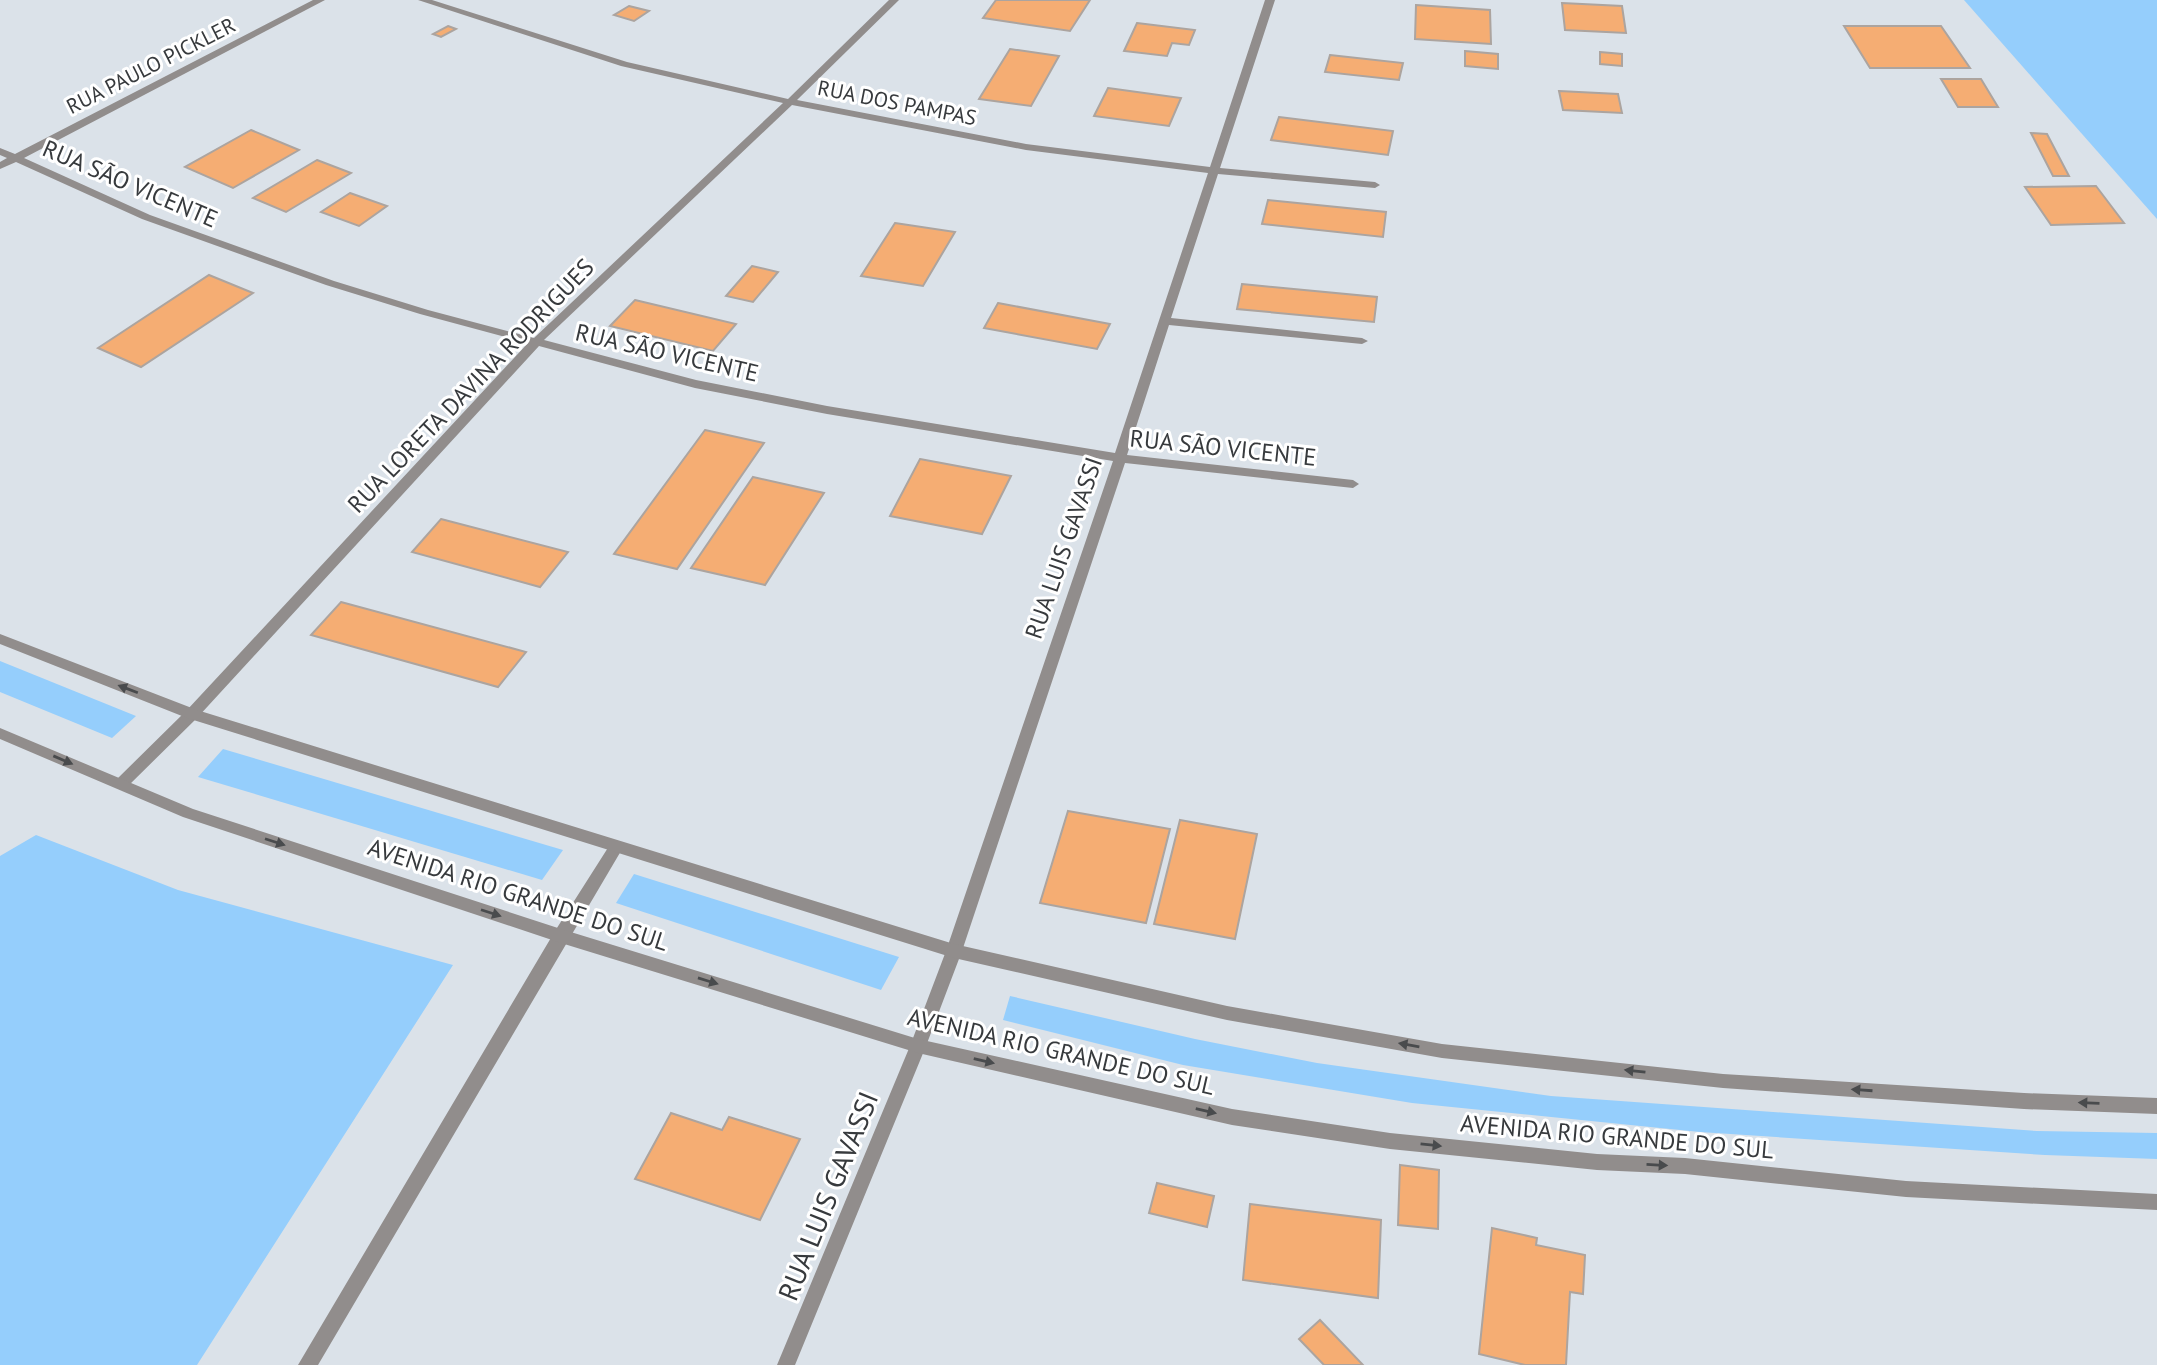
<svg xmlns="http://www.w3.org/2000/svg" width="2157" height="1365" font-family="'PT Sans',sans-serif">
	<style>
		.green { fill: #95cefc }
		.building { fill: #f5ad73; stroke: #aca49f; stroke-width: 2 }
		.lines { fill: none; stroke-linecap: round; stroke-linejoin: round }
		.minor { fill: #918d8c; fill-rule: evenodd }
		.tertiary { fill: #918d8c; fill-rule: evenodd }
		.oneway { fill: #494b4d }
		.labels { text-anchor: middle; stroke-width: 6; stroke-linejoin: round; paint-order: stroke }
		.far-street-label { font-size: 21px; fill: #373a3d; stroke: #fff }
		.street-label { font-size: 24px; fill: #373a3d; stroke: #fff }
		.near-street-label { font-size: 28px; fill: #373a3d; stroke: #fff }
	</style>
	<rect width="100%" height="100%" fill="#dbe2e9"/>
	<g class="green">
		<polygon points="1964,0 2157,0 2157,219"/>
		<polygon points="0,661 136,716 112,738 0,692"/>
		<polygon points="223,749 563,850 542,880 198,777"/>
		<polygon points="36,835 178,890 453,965 197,1365 0,1365 0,856"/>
		<polygon points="634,874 899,957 881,990 616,903"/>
		<polygon points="1010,996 1195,1039 1317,1063 1551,1096 2037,1131 2157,1133 2157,1159 2045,1155 1700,1132 1412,1103 1183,1065 1003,1020"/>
	</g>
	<g class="building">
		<polygon points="996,0 1090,0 1070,31 983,18"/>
		<polygon points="1562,3 1622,6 1626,33 1565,30"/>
		<polygon points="1416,5 1490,10 1491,44 1415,39"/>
		<polygon points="629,6 649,11 634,21 614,15"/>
		<polygon points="1137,23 1195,30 1189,45 1172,43 1167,56 1124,51"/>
		<polygon points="448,26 456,29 441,37 433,34"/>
		<polygon points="1844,26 1941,26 1970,68 1870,68"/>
		<polygon points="1010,49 1059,56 1031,106 979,99"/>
		<polygon points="1465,51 1498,54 1498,69 1465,66"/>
		<polygon points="1600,52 1622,54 1622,66 1600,64"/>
		<polygon points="1330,55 1403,63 1399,80 1325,72"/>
		<polygon points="1941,79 1981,79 1998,107 1958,107"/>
		<polygon points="1108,88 1181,98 1169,126 1094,116"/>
		<polygon points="1559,91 1618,94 1622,113 1563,110"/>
		<polygon points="1279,117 1393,131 1388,155 1271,140"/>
		<polygon points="251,130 299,150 233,188 185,167"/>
		<polygon points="2031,133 2047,134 2069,176 2053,176"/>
		<polygon points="317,160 351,173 286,212 253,198"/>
		<polygon points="2096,186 2124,223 2051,225 2025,187"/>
		<polygon points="350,193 387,206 359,226 321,212"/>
		<polygon points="1268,200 1386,212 1383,237 1262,224"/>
		<polygon points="895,223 955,232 923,286 861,276"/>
		<polygon points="752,266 778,272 753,302 726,296"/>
		<polygon points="209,275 253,293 141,367 98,348"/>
		<polygon points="1242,284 1377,297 1374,322 1237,309"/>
		<polygon points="635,300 736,324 713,351 610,326"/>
		<polygon points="998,303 1110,324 1097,349 984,328"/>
		<polygon points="705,430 764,443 677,569 614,554"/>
		<polygon points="920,459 1011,476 982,534 890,516"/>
		<polygon points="753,477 824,493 765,585 691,568"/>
		<polygon points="441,519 568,552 540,587 412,552"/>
		<polygon points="341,602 526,652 498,687 311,635"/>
		<polygon points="1068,811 1170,829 1146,923 1040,903"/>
		<polygon points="1180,820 1257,834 1235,939 1154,924"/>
		<polygon points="671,1113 722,1130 729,1117 800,1139 760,1220 635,1179"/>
		<polygon points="1400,1165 1439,1170 1438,1229 1398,1225"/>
		<polygon points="1157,1183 1214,1196 1207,1227 1149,1213"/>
		<polygon points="1250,1204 1381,1220 1378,1298 1243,1280"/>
		<polygon points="1492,1228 1537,1238 1536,1245 1585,1255 1583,1294 1570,1292 1566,1365 1525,1365 1479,1354"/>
		<polygon points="1320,1320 1363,1365 1324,1365 1299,1339"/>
	</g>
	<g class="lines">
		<g class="minor">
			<path d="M313,0h12l-301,158 126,57 184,66 94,29 106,28 249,-235 -162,-37 -203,-66h14l195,62 161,37 101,-99h10l-102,100 229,44 184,23 55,-167h10l-55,168 155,14 5,3 -5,3 -157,-14 -47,144 191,20 6,3 -6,3 -193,-19 -42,130 226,25 6,4 -6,4 -228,-25 -163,488 -36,95 -131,319h-18l133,-319 36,-95 167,-490 -286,-47 -132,-26 -156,-42 -342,372 -71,70h-10l-2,-4 2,-4 71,-70 341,-367 -108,-29 -94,-29 -184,-66 -126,-57 -16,7v-7l7,-4 -7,-3v-7l15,6zM792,105l234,45 182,23 -93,280 -288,-47 -131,-26 -152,-40z"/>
			<polygon points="616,841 621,843 624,847 621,851 318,1365 298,1365 555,931 611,843"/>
		</g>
		<g class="tertiary">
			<polygon points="0,634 197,710 954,944 1227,1006 1442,1044 1723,1074 2024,1093 2157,1098 2157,1114 2024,1109 1723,1088 1442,1058 1227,1020 954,958 187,718 0,644"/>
			<polygon points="0,728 193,809 561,929 918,1039 1232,1109 1390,1133 1597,1154 1685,1158 1906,1181 2157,1194 2157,1210 1906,1197 1685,1174 1597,1170 1390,1149 1232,1125 918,1053 561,943 183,817 0,739"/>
		</g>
	</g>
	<defs><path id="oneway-solid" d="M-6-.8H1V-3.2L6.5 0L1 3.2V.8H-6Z" transform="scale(1.75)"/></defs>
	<g class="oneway">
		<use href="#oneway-solid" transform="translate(128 689) rotate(-159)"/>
		<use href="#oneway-solid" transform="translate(63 760) rotate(23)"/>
		<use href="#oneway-solid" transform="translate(275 842) rotate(18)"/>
		<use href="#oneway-solid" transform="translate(491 913) rotate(18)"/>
		<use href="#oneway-solid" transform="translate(708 981) rotate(17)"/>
		<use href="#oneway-solid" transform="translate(1409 1045) rotate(-170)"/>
		<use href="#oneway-solid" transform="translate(984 1061) rotate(13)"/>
		<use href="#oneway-solid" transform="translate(1635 1071) rotate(-174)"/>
		<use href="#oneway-solid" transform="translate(1862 1090) rotate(-176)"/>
		<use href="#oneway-solid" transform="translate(2089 1103) rotate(-178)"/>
		<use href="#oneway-solid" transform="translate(1206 1111) rotate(13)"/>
		<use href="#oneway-solid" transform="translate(1431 1145) rotate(6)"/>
		<use href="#oneway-solid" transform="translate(1657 1165) rotate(3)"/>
	</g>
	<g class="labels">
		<g class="far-street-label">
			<text transform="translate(151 66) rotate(-27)" y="7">RUA PAULO PICKLER</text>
			<text transform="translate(897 103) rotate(11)" y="7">RUA DOS PAMPAS</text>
		</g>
		<g class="street-label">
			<text transform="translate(130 184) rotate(23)" y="8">RUA SÃO VICENTE</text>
			<text transform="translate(667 353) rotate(13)" y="8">RUA SÃO VICENTE</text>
			<text transform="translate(471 386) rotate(-46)" y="8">RUA LORETA DAVINA RODRIGUES</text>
			<text transform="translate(1223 448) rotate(6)" y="8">RUA SÃO VICENTE</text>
			<text transform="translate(1064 548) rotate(-71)" y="8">RUA LUIS GAVASSI</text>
			<text transform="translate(518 895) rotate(18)" y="8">AVENIDA RIO GRANDE DO SUL</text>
			<text transform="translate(1061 1052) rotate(13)" y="8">AVENIDA RIO GRANDE DO SUL</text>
			<text transform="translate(1617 1137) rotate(5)" y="8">AVENIDA RIO GRANDE DO SUL</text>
		</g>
		<g class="near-street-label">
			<text transform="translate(828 1196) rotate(-68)" y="10">RUA LUIS GAVASSI</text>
		</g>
	</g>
</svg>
